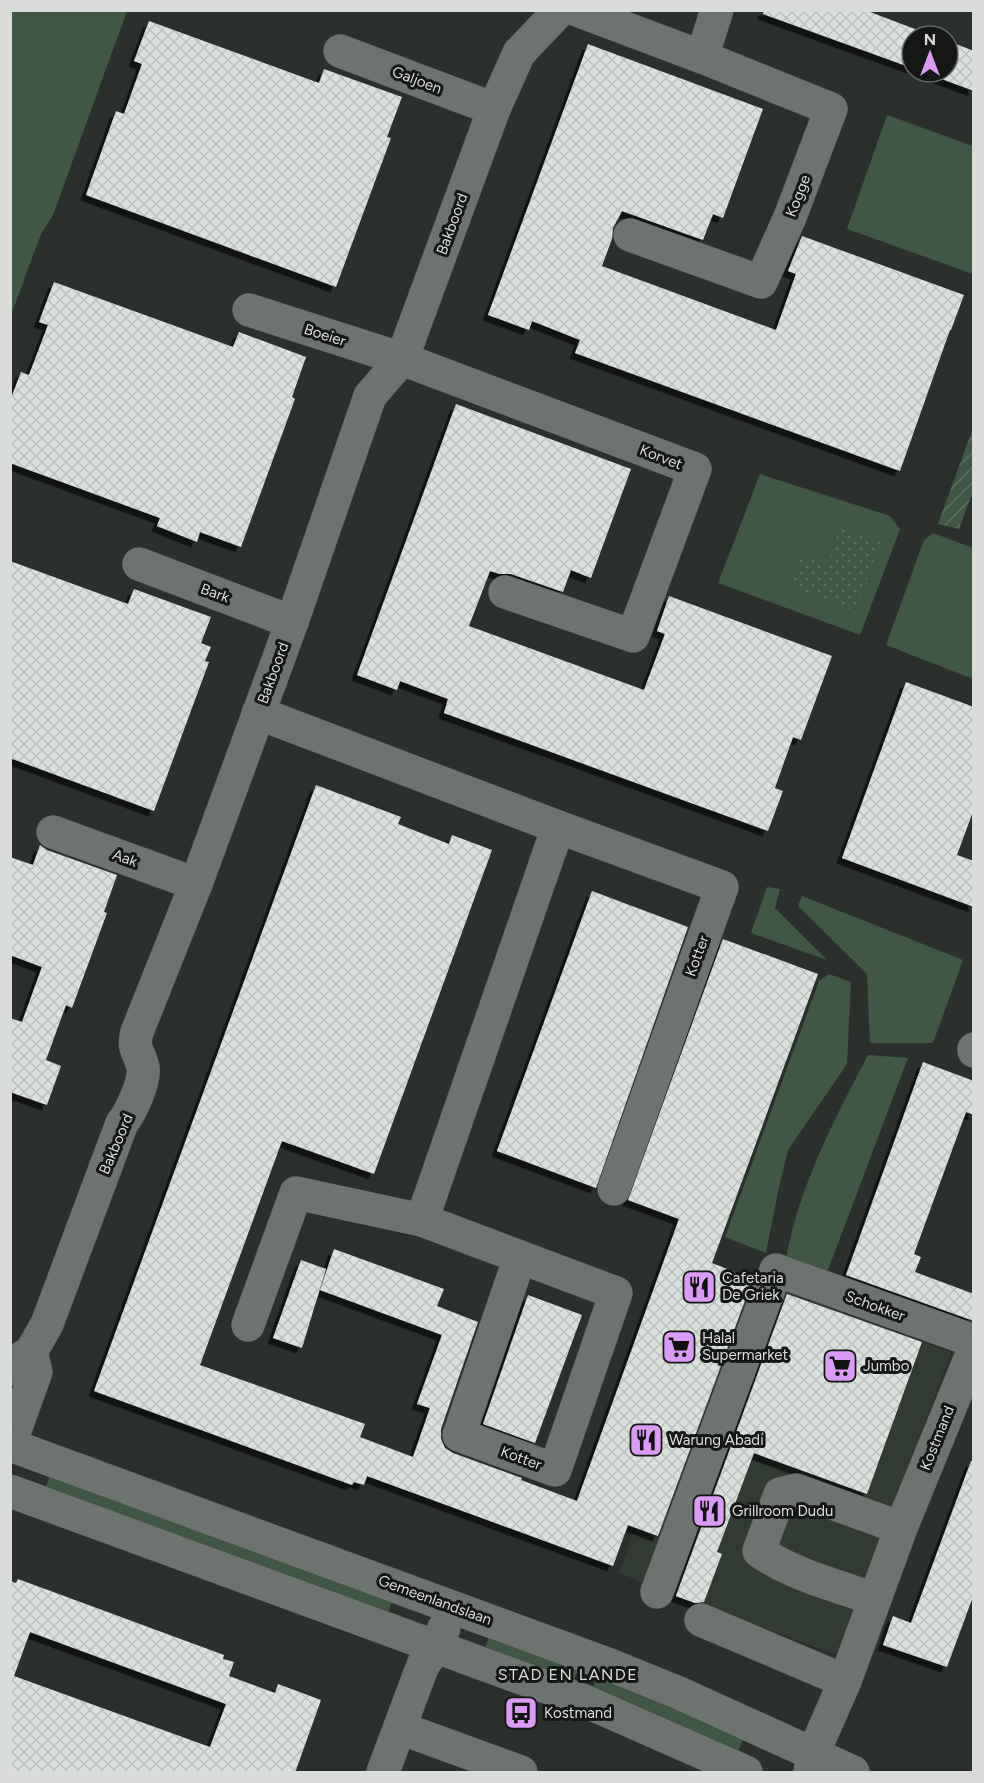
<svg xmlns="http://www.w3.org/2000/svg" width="984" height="1783" font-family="Figtree,sans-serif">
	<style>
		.built { fill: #313b33 }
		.grass { fill: #415746 }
		.park { fill: url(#park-dots) }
		.garden { fill: url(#garden-furrows) }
		.building { fill: url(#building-cross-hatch); fill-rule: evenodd; filter: url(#shadow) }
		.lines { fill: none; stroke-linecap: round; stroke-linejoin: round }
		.minor-casing { stroke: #464b47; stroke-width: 34 }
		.minor { stroke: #6d736e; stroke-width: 33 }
		.labels { text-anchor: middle; stroke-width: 6; stroke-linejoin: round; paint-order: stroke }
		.street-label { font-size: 15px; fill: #d9dcd9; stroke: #151715 }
		.poi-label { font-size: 15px; fill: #d9dcd9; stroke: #151715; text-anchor: start }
		.neighbourhood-label { font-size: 16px; letter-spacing: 1.5px; fill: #d9dcd9; stroke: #151715 }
	</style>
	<defs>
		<pattern id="park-dots" width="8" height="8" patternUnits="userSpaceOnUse" patternTransform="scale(1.5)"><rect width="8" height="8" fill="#415746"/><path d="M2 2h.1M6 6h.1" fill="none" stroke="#5c6f60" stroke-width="1.8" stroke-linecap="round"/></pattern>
		<pattern id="garden-furrows" width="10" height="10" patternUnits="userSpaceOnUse" patternTransform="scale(1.5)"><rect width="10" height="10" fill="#415746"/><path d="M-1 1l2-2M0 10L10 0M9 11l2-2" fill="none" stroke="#5c6f60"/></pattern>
		<pattern id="building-cross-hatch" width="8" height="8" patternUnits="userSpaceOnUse" patternTransform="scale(1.5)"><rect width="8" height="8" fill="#dae0db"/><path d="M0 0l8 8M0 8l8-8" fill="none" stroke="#bbc0bc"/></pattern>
		<filter id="shadow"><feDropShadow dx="-5.5" dy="5.5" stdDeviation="0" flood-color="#0009"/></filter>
	</defs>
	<rect width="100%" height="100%" fill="#2b302c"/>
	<polygon class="built" points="669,1249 951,1352 840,1656 671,1594 619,1573 649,1492 588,1470"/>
	<g class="grass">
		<polygon points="11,10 127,11 53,215 41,234 11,315"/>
		<polygon points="887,115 973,146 973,274 847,229"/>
		<polygon points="760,474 890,516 900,529 860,635 718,583"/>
		<polygon points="933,533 973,548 973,679 886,645 924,540"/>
		<polygon points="767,887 780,889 775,908 827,960 751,933"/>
		<polygon points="802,896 963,960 933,1043 870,1043 867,974 798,906"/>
		<polygon points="829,974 851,982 847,1064 788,1150 779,1187 766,1253 725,1237 819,981"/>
		<path d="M868,1055l40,3 -82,217 -40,-16c13,-73 48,-139 82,-204z"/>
		<polygon points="52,1469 395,1592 385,1622 43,1496"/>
		<polygon points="492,1629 581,1662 571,1687 482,1655"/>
		<polygon points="600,1671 747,1732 735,1757 590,1695"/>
	</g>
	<polygon class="park" points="840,528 880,542 856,611 791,589 802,555 828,564"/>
	<polygon class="garden" points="973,428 973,491 959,529 938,524"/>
	<g class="building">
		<polygon points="764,10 865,10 933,36 912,36 912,68 763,14"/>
		<polygon points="149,21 319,83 324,69 402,97 387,137 391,138 336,287 86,195 116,111 124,114 142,64 134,61"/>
		<polygon points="948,41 974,51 974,91 923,72 948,72"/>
		<polygon points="588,44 763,109 723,218 713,214 703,240 622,211 613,228 612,239 602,266 776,330 796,274 788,271 802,236 964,295 951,330 950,330 900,471 575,353 580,340 532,321 529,330 488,315"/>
		<polygon points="54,282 233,347 239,332 306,357 292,397 295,399 241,547 200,532 197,542 157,526 160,518 10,463 10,401 21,372 29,375 48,325 39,322"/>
		<polygon points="456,404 631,469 591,578 571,570 563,592 511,574 500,574 490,571 469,626 644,690 665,634 657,631 669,596 832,656 801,740 793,737 775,788 783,791 768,831 444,713 448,699 400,681 397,690 357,675"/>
		<polygon points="10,561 128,604 134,589 211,617 201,643 211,647 205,661 209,662 154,811 10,758"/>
		<polygon points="906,682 974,707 974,809 957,855 974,861 974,907 842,858"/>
		<polygon points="316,785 401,817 398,824 449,844 452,835 492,850 374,1174 282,1141 200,1365 365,1424 360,1437 413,1457 430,1408 417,1404 442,1335 320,1290 334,1249 444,1289 437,1306 478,1322 441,1429 441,1439 445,1448 453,1453 522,1478 521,1480 577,1501 679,1219 628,1200 723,939 818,974 712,1263 753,1279 658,1536 628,1525 613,1566 367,1476 364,1485 354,1482 352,1485 94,1391"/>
		<polygon points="40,845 47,850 117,875 104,912 107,913 72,1008 66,1005 46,1060 61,1066 47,1105 10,1092 10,1018 22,1022 42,967 10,955 10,857 33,865"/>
		<polygon points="592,891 688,927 596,1188 497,1151"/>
		<polygon points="923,1062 974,1081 974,1115 966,1112 914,1254 921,1257 915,1272 974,1294 974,1321 846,1275"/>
		<polygon points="301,1260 326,1269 302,1348 273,1338"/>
		<polygon points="787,1294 922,1342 867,1494 754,1453 717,1552 722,1554 704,1602 695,1603 676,1596"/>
		<polygon points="528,1295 582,1315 535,1443 483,1424"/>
		<polygon points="971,1461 974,1462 974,1594 947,1667 883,1645 893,1616 911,1623"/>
		<path d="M18,1579l206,76 -1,4 11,3 -5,14 46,17 3,-9 43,16 -26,73h-285v-192l6,2zM30,1632l196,72 -16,43 -196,-71z"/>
	</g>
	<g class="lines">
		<defs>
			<g id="minor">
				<polyline points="577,10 702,57 831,109 790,217 761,282 630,235"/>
				<polyline points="340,51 494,109"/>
				<polyline points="702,57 717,10"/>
				<polyline points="249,310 402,359 695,469 633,636 505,592"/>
				<polyline points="139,564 292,622"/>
				<polyline points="258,713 558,827 722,887 614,1189"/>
				<polyline points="53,832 196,884"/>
				<polyline points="974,1049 974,1051"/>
				<polyline points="422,1220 558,827"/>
				<polyline points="248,1325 296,1193 422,1220 520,1257 459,1435 555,1470 616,1293 520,1257"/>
				<path d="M10,1369l3,-6 18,-11 16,-28 75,-201c8,-9 24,-43 21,-56 -4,-16 -11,-18 -6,-35l59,-148 96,-262 78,-226 32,-37 92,-250 25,-56 41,-43"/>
				<polyline points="10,1444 36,1372 31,1352"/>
				<polyline points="10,1445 610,1665 679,1693 853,1772"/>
				<polyline points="10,1491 587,1702 746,1772"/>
				<polyline points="657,1592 776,1270 974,1341"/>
				<path d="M875,1599c-35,-12 -87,-26 -116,-48l21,-57 16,-4 105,38"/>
				<polyline points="701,1620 845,1681"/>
				<polyline points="400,1728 521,1772"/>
				<polyline points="383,1772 423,1665 436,1647 444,1628"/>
				<polyline points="810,1772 813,1754 845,1681 901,1528 974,1349"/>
			</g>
		</defs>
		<use href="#minor" class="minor-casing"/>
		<use href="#minor" class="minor"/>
	</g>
	<defs>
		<symbol id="restaurant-square" viewBox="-11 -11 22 22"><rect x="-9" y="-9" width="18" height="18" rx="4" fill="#da9af6" stroke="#151715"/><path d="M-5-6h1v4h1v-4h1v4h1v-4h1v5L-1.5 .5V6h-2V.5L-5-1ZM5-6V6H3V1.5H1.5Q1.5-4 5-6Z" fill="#111"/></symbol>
		<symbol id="supermarket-square" viewBox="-11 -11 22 22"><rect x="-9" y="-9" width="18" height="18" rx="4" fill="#da9af6" stroke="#151715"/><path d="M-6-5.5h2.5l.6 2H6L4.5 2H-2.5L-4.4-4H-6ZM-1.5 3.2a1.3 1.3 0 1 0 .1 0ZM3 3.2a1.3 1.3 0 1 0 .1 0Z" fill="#111"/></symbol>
		<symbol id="bus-square" viewBox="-11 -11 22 22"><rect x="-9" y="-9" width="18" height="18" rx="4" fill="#da9af6" stroke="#151715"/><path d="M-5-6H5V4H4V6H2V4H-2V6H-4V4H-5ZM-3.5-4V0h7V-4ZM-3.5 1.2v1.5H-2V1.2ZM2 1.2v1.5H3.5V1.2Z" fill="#111"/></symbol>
	</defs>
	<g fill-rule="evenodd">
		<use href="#restaurant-square" x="680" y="1268" width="38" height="38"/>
		<use href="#supermarket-square" x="660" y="1328" width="38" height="38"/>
		<use href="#supermarket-square" x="821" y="1347" width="38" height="38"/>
		<use href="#restaurant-square" x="627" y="1421" width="38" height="38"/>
		<use href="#restaurant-square" x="690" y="1492" width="38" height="38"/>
		<use href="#bus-square" x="502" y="1694" width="38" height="38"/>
	</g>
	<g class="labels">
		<g class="street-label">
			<text transform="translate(417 80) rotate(21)" y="5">Galjoen</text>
			<text transform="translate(798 196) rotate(-69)" y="5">Kogge</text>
			<text transform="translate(452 224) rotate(-70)" y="5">Bakboord</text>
			<text transform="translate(325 335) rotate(18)" y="5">Boeier</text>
			<text transform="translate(661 457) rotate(21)" y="5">Korvet</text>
			<text transform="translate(215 593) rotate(20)" y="5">Bark</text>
			<text transform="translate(273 673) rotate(-70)" y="5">Bakboord</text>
			<text transform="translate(125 858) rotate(20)" y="5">Aak</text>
			<text transform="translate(697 956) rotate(-70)" y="5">Kotter</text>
			<text transform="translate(116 1144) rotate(-67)" y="5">Bakboord</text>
			<text transform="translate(875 1306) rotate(20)" y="5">Schokker</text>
			<text transform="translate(937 1438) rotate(-68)" y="5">Kostmand</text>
			<text transform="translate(521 1458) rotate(20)" y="5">Kotter</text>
			<text transform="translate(435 1600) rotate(20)" y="5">Gemeenlandslaan</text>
		</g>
		<g class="poi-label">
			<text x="722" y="1283">Cafetaria<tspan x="722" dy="17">De Griek</tspan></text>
			<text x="702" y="1343">Halal<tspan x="702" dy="17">Supermarket</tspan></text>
			<text x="863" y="1371">Jumbo</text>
			<text x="669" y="1445">Warung Abadi</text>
			<text x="732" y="1516">Grillroom Dudu</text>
			<text x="544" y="1718">Kostmand</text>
		</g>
		<g class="neighbourhood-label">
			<text x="568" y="1680">STAD EN LANDE</text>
		</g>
	</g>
	<rect width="984" height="1783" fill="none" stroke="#d9dcd9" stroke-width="24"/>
	<g transform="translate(930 54)"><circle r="28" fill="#151715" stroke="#636663" stroke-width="1.5"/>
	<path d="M0-4.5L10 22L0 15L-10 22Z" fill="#da9af6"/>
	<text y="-9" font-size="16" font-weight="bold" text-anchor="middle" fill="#d9dcd9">N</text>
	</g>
</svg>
